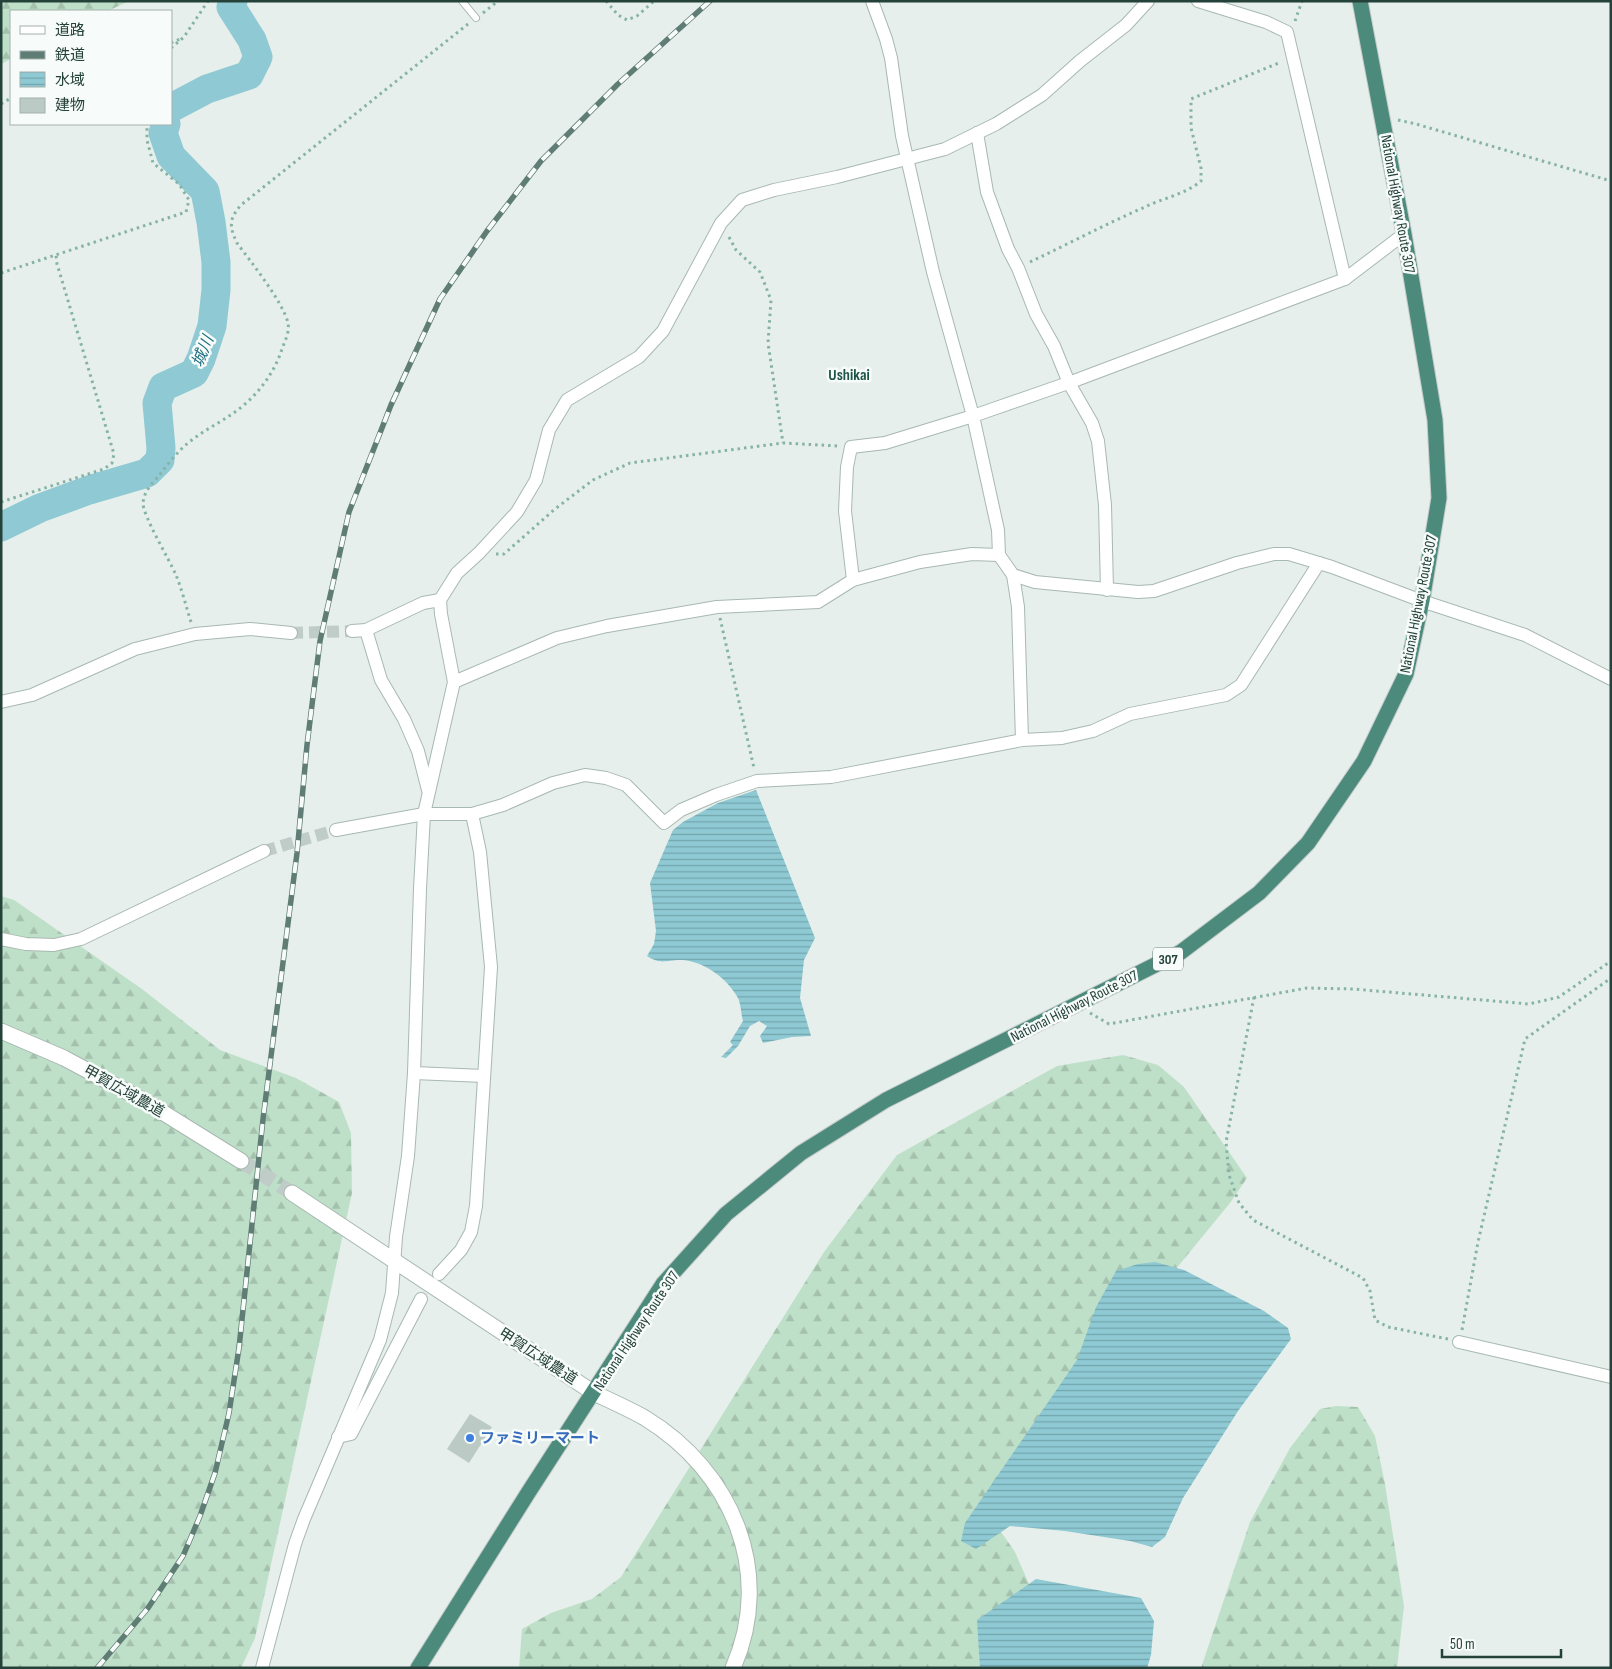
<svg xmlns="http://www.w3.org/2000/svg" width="1612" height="1669" font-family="'Sofia Sans Condensed','Noto Sans JP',sans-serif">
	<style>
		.forest { fill: url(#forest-firs) }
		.water { fill: url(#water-rules) }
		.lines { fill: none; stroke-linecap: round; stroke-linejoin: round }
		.river { stroke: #8ec9d4; stroke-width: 29 }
		.building { fill: #bbcac4 }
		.minor-tunnel { stroke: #bfccc8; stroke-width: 12; stroke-dasharray: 12 6; stroke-linecap: butt }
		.tertiary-tunnel { stroke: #bfccc8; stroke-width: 15; stroke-dasharray: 15 8; stroke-linecap: butt }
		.service-casing { stroke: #a8b8b2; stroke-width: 8 }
		.minor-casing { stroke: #a8b8b2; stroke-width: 14 }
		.tertiary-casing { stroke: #a8b8b2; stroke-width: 17 }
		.trunk-casing { stroke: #c2cac8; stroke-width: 17 }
		.path { stroke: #86b3a5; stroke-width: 3; stroke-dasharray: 2.5 4; stroke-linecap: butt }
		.service { stroke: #fff; stroke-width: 6 }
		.minor { stroke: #fff; stroke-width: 12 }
		.tertiary { stroke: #fff; stroke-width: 15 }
		.trunk { stroke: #4c8a7c; stroke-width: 15 }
		.rail-casing { stroke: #5f7d75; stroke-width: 5.5 }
		.rail { stroke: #f7fbf9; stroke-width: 4; stroke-dasharray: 11; stroke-linecap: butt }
		.shop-dot { fill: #3f7fe0; stroke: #f7fbf9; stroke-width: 2 }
		.labels { text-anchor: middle; stroke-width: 5; stroke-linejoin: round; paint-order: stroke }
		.shield { fill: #f7fbf9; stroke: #637a73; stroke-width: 1 }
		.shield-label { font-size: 14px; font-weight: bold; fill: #24423a }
		.street-label { font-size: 15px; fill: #24423a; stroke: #f7fbf9 }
		.shop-label { font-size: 15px; font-weight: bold; fill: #366cbe; stroke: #f7fbf9; text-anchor: start }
		.water-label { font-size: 16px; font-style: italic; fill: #1c6f80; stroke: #f7fbf9 }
		.neighbourhood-label { font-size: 16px; font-weight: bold; fill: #1f5548; stroke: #f7fbf9 }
	</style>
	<defs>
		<pattern id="forest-firs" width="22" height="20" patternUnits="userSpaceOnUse" patternTransform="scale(1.25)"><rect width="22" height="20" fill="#bfe0c8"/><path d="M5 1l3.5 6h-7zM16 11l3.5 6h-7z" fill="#a4c1ad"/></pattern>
		<pattern id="water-rules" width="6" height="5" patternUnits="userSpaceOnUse" patternTransform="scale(1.25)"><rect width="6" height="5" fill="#8ec9d4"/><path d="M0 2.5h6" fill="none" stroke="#74a5ad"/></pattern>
	</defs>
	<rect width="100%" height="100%" fill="#e6efeb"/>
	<g class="forest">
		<polygon points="1,1 129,1 108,11 11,11 11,59 1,64"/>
		<polygon points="1,896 14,900 142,989 220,1050 296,1078 339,1102 351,1133 352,1193 255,1638 241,1668 1,1668"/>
		<polygon points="1123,1055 1158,1065 1184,1087 1247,1178 1230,1203 988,1498 992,1519 1015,1552 1035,1598 1034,1668 519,1668 522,1629 551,1613 592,1599 621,1577 824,1252 897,1155 1057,1066"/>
		<polygon points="1336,1406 1358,1407 1375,1436 1385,1484 1404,1606 1397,1668 1201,1668 1250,1522 1290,1448 1320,1409"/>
	</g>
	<g class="water">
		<path d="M756,790l59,148 -11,22 -4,38 11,38 -19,1 -29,6 -3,-7 7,-10 -8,-5 -9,5 -12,20 -12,12 -5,-1 12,-12 -3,-3 13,-21c-2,-7 -2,-17 -5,-23 -11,-20 -34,-37 -57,-38 -16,0 -20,5 -34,-4l7,-12 2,-13 -6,-48 23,-53 10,-8 35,-19z"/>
		<polygon points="1155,1262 1184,1270 1264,1311 1288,1328 1291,1339 1238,1411 1183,1498 1165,1537 1152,1547 1130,1541 1065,1531 1010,1526 976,1549 961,1541 965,1523 1077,1360 1096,1307 1116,1271 1138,1264"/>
		<polygon points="1036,1579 1141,1598 1154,1621 1151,1655 1147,1668 980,1668 977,1620"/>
	</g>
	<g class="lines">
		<g class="river">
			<polyline points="171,108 207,89 249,75 258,57 252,40 231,7 233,1"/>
			<polyline points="1,527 40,508 89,490 147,473 160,460 161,448 157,403 163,387 194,373 201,359 212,326 216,290 216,262 211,222 205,191 171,156 163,133 166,124"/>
		</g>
	</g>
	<polygon class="building" points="470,1414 492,1427 469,1463 447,1449"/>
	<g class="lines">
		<g class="minor-tunnel">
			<polyline points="291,633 352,631"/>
			<polyline points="264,851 336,830"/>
		</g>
		<polyline class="tertiary-tunnel" points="241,1161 292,1193"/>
		<defs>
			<polyline id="service" points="462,1 476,18"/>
			<g id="minor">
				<polyline points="872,1 886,39 891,58 902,136 933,272 973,416 998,530 999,555 1013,575 1035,582 1138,592 1154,591 1237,563 1274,554 1289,554 1332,567 1422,601 1525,635 1611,679"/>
				<polyline points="1198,1 1266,22 1287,32 1345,279"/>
				<polyline points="977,133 987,192 1008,249 1018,268 1036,314 1054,346 1069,383 1092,423 1098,441 1105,505 1107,590"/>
				<polyline points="1013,575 1018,607 1022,740"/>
				<polyline points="853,580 845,511 847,467 851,447 885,443 973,416 1071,382 1345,279 1404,234"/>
				<polyline points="366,630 381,680 404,719 418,751 428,790"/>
				<polyline points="352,631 366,630 423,603 440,600"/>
				<polyline points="454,682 557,638 607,626 717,607 818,602 853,580 920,562 972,554 999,555"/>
				<polyline points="1,702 32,695 135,649 195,634 250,629 291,633"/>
				<polyline points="336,830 424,814 472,814 503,805 553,783 585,775 606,778 626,785 664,823 681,810 716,795 757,781 831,777 1022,740 1062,738 1093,731 1130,714 1226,695 1241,685 1319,563"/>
				<polyline points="1,939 26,944 54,945 81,939 264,851"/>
				<polyline points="414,1073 484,1076"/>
				<polyline points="439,1274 461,1250 471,1232 476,1206 491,967 480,852 472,814"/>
				<polyline points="1459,1342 1611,1377"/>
				<polyline points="338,1437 351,1434 421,1299"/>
				<polyline points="262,1668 295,1544 304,1519 380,1340 392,1293 396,1237 408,1156 414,1073 420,889 424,814 454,682 441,614 440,600 457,573 479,553 517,512 536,480 549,430 567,400 639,357 663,331 721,223 742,200 774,190 837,177 945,149 996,124 1042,95 1080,61 1126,25 1148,1"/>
			</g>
			<g id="tertiary">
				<polyline points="1,1031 64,1058 146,1102 241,1161"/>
				<path d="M292,1193l302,200c17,8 35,16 51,25 87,53 130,154 88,250"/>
			</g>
			<polyline id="trunk" points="418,1668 528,1493 663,1284 726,1214 801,1153 886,1100 1181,952 1259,893 1308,843 1364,761 1406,674 1422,601 1439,498 1435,420 1404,234 1360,1"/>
		</defs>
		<use href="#service" class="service-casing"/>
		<use href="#minor" class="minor-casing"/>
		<use href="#tertiary" class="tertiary-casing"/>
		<use href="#trunk" class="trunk-casing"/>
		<g class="path">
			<polyline points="606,1 618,15 627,20 637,16 654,1"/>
			<polyline points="483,13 498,1"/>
			<polyline points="1295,21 1302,1"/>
			<polyline points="171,43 180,39"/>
			<polyline points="171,48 184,37 208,1"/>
			<polyline points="1,104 11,98"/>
			<polyline points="1398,120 1416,124 1611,181"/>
			<polyline points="729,237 736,250 760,272 771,300 768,343 783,443"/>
			<path d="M1030,262c38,-18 76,-38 115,-55 18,-9 41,-13 56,-26v-13l-10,-40v-29l90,-37"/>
			<polyline points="1,273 186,212 189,200 179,184 153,163 147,140 147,124"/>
			<polyline points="1,502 104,469 112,463 114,454 57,264 56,255"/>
			<polyline points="496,554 504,554 555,509 593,480 630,463 783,443 838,446"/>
			<polyline points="720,618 754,768"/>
			<path d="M191,622c-5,-16 -9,-32 -15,-47 -7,-16 -33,-59 -33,-72 1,-11 8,-19 15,-26 9,-12 19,-25 30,-34 18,-15 39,-23 57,-39 16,-14 29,-32 36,-52 3,-10 9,-19 7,-29 -5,-21 -37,-61 -51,-80 -8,-17 -8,-24 4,-38l227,-181"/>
			<polyline points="1254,997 1226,1142 1229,1175 1239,1203 1253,1220 1363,1278 1370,1291 1375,1320 1388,1327 1448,1339"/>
			<polyline points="1090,1013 1109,1024 1307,988 1353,989 1529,1004 1559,997 1611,961"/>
			<polyline points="1462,1330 1478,1242 1525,1039 1611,978"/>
		</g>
		<use href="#service" class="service"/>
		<use href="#minor" class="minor"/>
		<use href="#tertiary" class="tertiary"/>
		<use href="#trunk" class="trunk"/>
		<defs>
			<polyline id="rail" points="97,1668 148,1608 183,1556 200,1516 215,1473 229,1413 239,1348 263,1119 297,853 307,745 320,641 349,512 391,405 440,299 487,231 541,161 618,84 710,1"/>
		</defs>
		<use href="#rail" class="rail-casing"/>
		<use href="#rail" class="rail"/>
	</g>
	<circle class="shop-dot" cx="470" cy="1438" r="5"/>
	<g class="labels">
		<rect class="shield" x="1153" y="947.5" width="30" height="23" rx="4"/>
		<g class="shield-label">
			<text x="1168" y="964">307</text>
		</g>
		<g class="street-label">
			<text transform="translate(1398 204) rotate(80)" y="5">National Highway Route 307</text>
			<text transform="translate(1418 604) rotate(-79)" y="5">National Highway Route 307</text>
			<text transform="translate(1074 1006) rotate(-27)" y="5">National Highway Route 307</text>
			<text transform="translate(124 1091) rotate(29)" y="5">甲賀広域農道</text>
			<text transform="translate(636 1331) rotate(-56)" y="5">National Highway Route 307</text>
			<text transform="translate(538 1356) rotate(33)" y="5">甲賀広域農道</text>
		</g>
		<g class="shop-label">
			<text x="480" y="1443">ファミリーマート</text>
		</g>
		<g class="water-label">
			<text transform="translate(202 351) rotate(-68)" y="6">城川</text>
		</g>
		<g class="neighbourhood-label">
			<text x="849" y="380">Ushikai</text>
		</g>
	</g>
	<rect width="1612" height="1669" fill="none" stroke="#24423a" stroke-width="5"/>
	<rect x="10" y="10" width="162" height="115" fill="#f7fbf9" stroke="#a3b1ad"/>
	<rect x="20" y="26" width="25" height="8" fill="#ffffff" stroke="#a3b1ad"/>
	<text x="55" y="35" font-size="15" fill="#24423a">道路</text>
	<rect x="20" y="51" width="25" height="8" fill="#5f7d75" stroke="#a3b1ad"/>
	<text x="55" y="60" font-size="15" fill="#24423a">鉄道</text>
	<rect x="20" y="72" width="25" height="15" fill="url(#water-rules)" stroke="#a3b1ad"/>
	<text x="55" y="85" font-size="15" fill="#24423a">水域</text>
	<rect x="20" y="98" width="25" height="15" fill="#bbcac4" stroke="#a3b1ad"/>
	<text x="55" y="110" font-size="15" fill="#24423a">建物</text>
	<path d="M1442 1649v8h119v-8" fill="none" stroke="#24423a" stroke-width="2.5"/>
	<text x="1450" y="1649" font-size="15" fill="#24423a" stroke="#f7fbf9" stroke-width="4" paint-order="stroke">50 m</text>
</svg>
